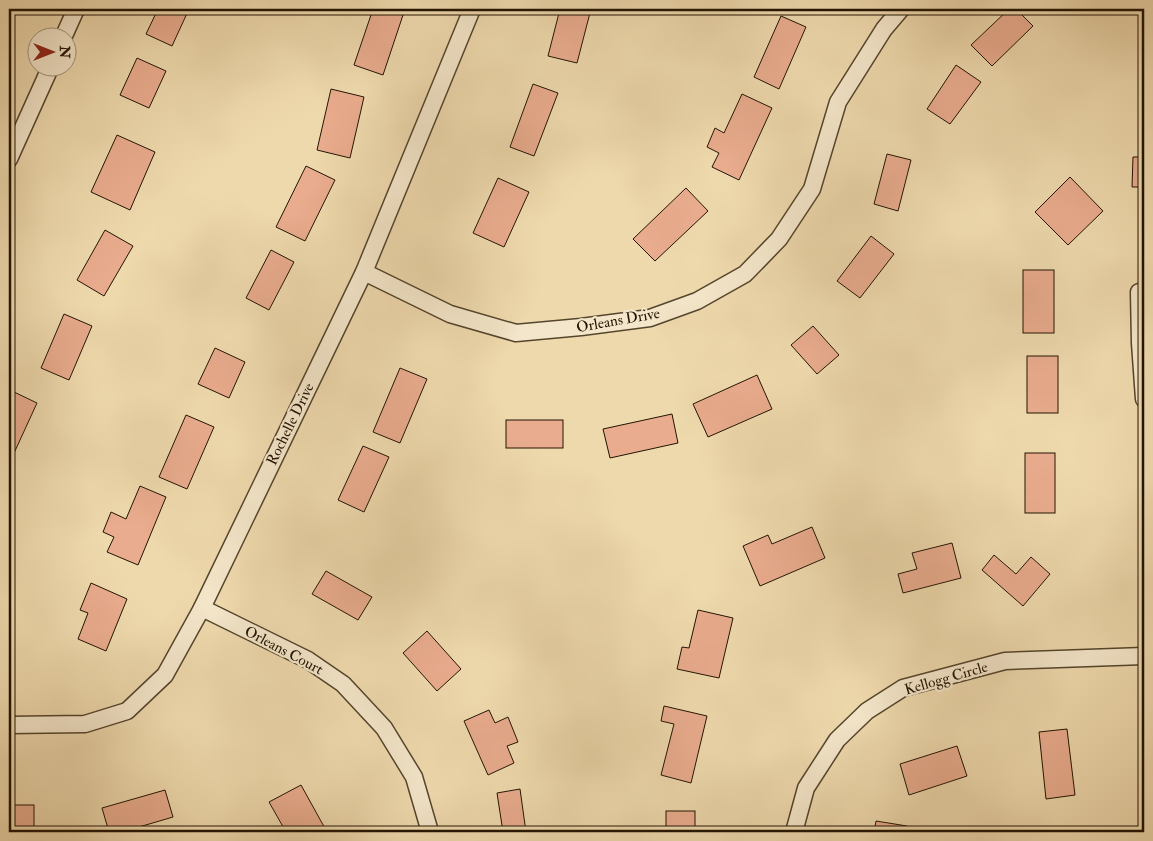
<svg xmlns="http://www.w3.org/2000/svg" width="1153" height="841" font-family="'IM FELL Double Pica',serif">
	<style>
		.building { fill: #e9ac8e; stroke: #221402 }
		.lines { fill: none; stroke-linecap: round; stroke-linejoin: round }
		.minor-casing { stroke: #55452d; stroke-width: 19 }
		.minor { stroke: #f4e6ca; stroke-width: 16 }
		.labels { text-anchor: middle; stroke-width: 4.5; stroke-linejoin: round; paint-order: stroke }
		.street-label { font-size: 15px; fill: #221402; stroke: #f4e6ca }
	</style>
	<rect width="100%" height="100%" fill="#eed9ad"/>
	<filter id="stains"><feTurbulence type="fractalNoise" baseFrequency=".004" numOctaves="4"/><feColorMatrix values="0 0 0 0 .2 0 0 0 0 .09 0 0 0 0 .02 0 0 0 .5 -.17"/></filter>
	<radialGradient id="worn" r=".72"><stop offset=".6" stop-color="#630" stop-opacity="0"/><stop offset="1" stop-color="#630" stop-opacity=".3"/></radialGradient>
	<g class="building">
		<polygon points="158,9 189,9 172,46 146,34"/>
		<polygon points="373,9 405,9 383,75 354,65"/>
		<polygon points="560,9 591,9 577,63 548,56"/>
		<polygon points="1009,9 1016,9 1033,26 992,66 971,45"/>
		<polygon points="781,16 806,27 779,89 754,77"/>
		<polygon points="137,58 166,71 149,108 120,95"/>
		<polygon points="956,65 981,82 950,124 927,109"/>
		<polygon points="533,84 558,93 534,156 510,147"/>
		<polygon points="331,89 364,97 350,158 317,150"/>
		<polygon points="742,94 772,108 739,180 712,167 719,153 707,147 715,128 724,133"/>
		<polygon points="117,135 155,152 130,210 91,192"/>
		<polygon points="887,154 911,160 898,211 874,204"/>
		<polygon points="1133,157 1144,157 1144,187 1132,187"/>
		<polygon points="306,166 335,180 305,241 276,227"/>
		<polygon points="1070,177 1103,211 1068,245 1035,212"/>
		<polygon points="498,178 529,192 504,247 473,233"/>
		<polygon points="686,188 708,211 655,261 633,239"/>
		<polygon points="105,230 133,246 104,296 77,280"/>
		<polygon points="871,236 894,254 860,298 837,281"/>
		<polygon points="271,250 294,262 269,310 246,298"/>
		<rect x="1023" y="270" width="31" height="63"/>
		<polygon points="64,314 92,326 69,380 41,368"/>
		<polygon points="813,326 839,355 817,374 791,345"/>
		<polygon points="215,348 245,362 229,398 198,384"/>
		<rect x="1027" y="356" width="31" height="57"/>
		<polygon points="400,368 427,379 400,443 373,432"/>
		<polygon points="757,375 772,409 708,437 693,404"/>
		<polygon points="12,391 37,403 9,464 9,399"/>
		<polygon points="672,414 678,443 610,458 603,429"/>
		<polygon points="186,415 214,427 187,489 159,477"/>
		<rect x="506" y="420" width="57" height="28"/>
		<polygon points="363,446 389,457 364,512 338,500"/>
		<rect x="1025" y="453" width="30" height="60"/>
		<polygon points="140,486 166,497 138,565 107,552 114,537 103,532 111,512 126,519"/>
		<polygon points="812,527 825,558 760,586 743,546 768,535 772,544"/>
		<polygon points="952,543 961,578 903,593 898,574 917,569 912,553"/>
		<polygon points="994,555 1016,574 1031,557 1050,574 1023,606 982,570"/>
		<polygon points="326,571 372,597 358,620 312,594"/>
		<polygon points="91,583 127,599 106,651 78,639 88,613 80,610"/>
		<polygon points="698,610 733,618 719,678 677,669 682,647 689,648"/>
		<polygon points="427,631 461,669 437,691 403,653"/>
		<polygon points="664,706 707,716 691,783 661,775 674,724 661,721"/>
		<polygon points="489,710 495,723 508,717 518,742 507,746 514,763 488,775 464,721"/>
		<polygon points="1067,729 1075,795 1046,799 1039,732"/>
		<polygon points="957,746 967,776 909,795 900,764"/>
		<polygon points="301,785 327,832 286,832 269,802"/>
		<polygon points="520,789 526,832 503,832 497,793"/>
		<polygon points="165,790 173,817 122,832 109,832 102,808"/>
		<rect x="9" y="805" width="25" height="27"/>
		<rect x="666" y="811" width="29" height="21"/>
		<polygon points="876,821 907,826 906,832 874,832"/>
	</g>
	<g class="lines">
		<defs>
			<g id="minor">
				<polyline points="63,38 76,9"/>
				<polyline points="9,159 50,68"/>
				<polyline points="364,272 450,314 516,333 581,327 650,318 697,301 745,274 779,239 812,189 838,102 884,29 901,9"/>
				<polyline points="1144,291 1139,292 1140,343 1144,399"/>
				<polyline points="202,608 308,660 343,684 384,728 414,777 430,832"/>
				<polyline points="9,725 85,724 127,711 165,675 202,608 364,272 472,9"/>
				<polyline points="794,832 806,788 837,740 867,711 903,688 1005,661 1144,656"/>
			</g>
		</defs>
		<use href="#minor" class="minor-casing"/>
		<use href="#minor" class="minor"/>
	</g>
	<g class="labels">
		<g class="street-label">
			<text transform="translate(618 320) rotate(-10)" y="5">Orleans Drive</text>
			<text transform="translate(290 424) rotate(-64)" y="5">Rochelle Drive</text>
			<text transform="translate(284 650) rotate(28)" y="5">Orleans Court</text>
			<text transform="translate(946 678) rotate(-16)" y="5">Kellogg Circle</text>
		</g>
	</g>
	<rect width="1153" height="841" fill="none" stroke="#eed9ad" stroke-width="30"/>
	<rect x="10" y="10" width="1133" height="821" fill="none" stroke="#221402" stroke-width="2.5"/>
	<rect x="15" y="15" width="1123" height="811" fill="none" stroke="#221402"/>
	<g transform="translate(52 52) rotate(90)"><circle r="24" fill="#f4e6ca" stroke="#a0927a"/>
	<path d="M0-4L9 19L0 12L-9 19Z" fill="#8f2418"/>
	<text y="-8" font-size="14" font-weight="bold" text-anchor="middle" fill="#221402">N</text>
	</g>
	<rect width="100%" height="100%" filter="url(#stains)"/>
	<rect width="100%" height="100%" fill="url(#worn)"/>
</svg>
